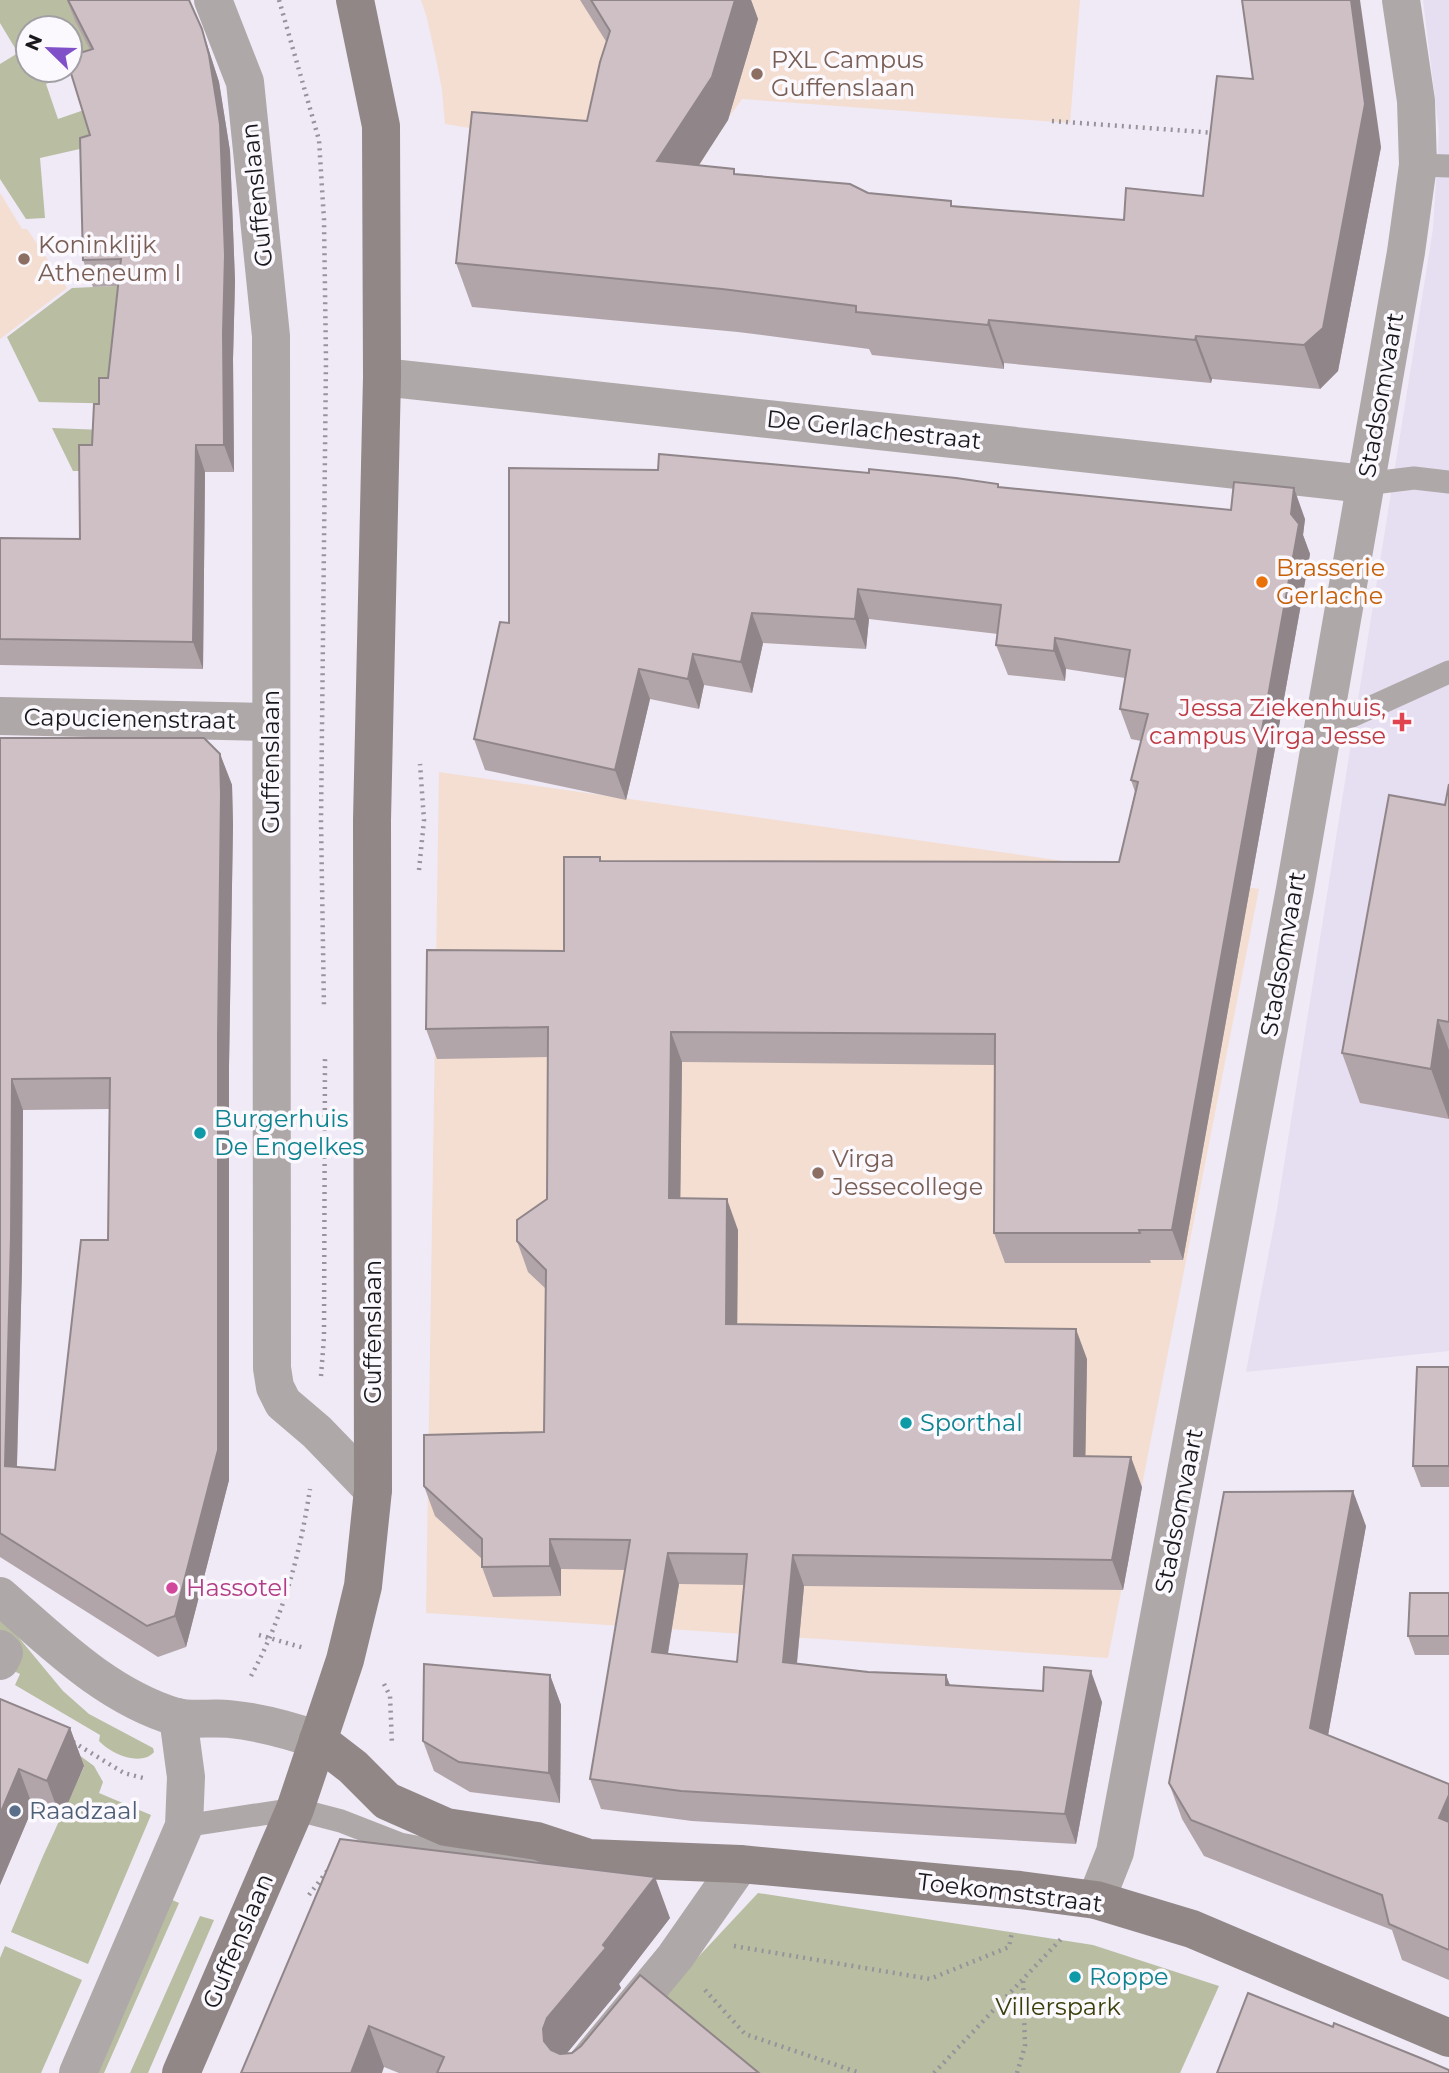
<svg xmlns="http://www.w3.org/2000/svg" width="1449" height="2073" font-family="Montserrat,sans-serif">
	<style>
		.built { fill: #e6def1 }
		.education { fill: #f4ded1 }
		.green { fill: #b9bda1; fill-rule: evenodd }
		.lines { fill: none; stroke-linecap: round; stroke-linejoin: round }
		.path { stroke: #96939b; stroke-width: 4.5; stroke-dasharray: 2 5; stroke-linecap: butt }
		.lane { stroke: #afa8a8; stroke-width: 23 }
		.street { stroke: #afa8a8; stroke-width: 38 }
		.secondary { stroke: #918787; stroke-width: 38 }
		.wall { fill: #b1a5a9; fill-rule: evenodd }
		.shaded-wall { fill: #90868a }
		.building { fill: #cec0c5; stroke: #90868a; stroke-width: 2; fill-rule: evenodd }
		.education-dot { fill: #8d6e63; stroke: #fbf9fe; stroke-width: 2.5 }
		.food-dot { fill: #e8710a; stroke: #fbf9fe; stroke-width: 2.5 }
		.health-dot { fill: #e0444e; stroke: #fbf9fe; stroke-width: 2.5 }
		.culture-dot { fill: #0f9aa8; stroke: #fbf9fe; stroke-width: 2.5 }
		.hotel-dot { fill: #d1479c; stroke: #fbf9fe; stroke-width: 2.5 }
		.service-dot { fill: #5c6f8a; stroke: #fbf9fe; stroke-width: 2.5 }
		.labels { text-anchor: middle; stroke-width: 7; stroke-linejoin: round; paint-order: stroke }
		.education-label { font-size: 24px; fill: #785e54; stroke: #fbf9fe; text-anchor: start }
		.street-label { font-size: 24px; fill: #19181c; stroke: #fbf9fe }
		.food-label { font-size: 24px; fill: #c56008; stroke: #fbf9fe; text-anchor: start }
		.health-label { font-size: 24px; fill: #be3a42; stroke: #fbf9fe; text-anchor: end }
		.culture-label { font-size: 24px; fill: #0d838f; stroke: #fbf9fe; text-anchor: start }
		.hotel-label { font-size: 24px; fill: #b23c85; stroke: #fbf9fe; text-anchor: start }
		.service-label { font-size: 24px; fill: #4e5e75; stroke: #fbf9fe; text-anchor: start }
		.park-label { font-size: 24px; fill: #3a3e08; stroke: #fbf9fe }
	</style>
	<rect width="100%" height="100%" fill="#efeaf6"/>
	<polygon class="built" points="1423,0 1449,0 1449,1351 1246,1372 1276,1215 1433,229 1439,131"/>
	<g class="education">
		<polygon points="421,0 1080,0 1070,123 742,99 718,132 700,165 445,124 442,90 436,59 427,18"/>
		<polygon points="0,193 22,229 27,229 67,288 0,339"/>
		<polygon points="439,772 1259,889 1108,1658 426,1613"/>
	</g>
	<g class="green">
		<path d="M0,0h121l-17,58 -58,26 12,35 26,-9 9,36 -53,12 5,60 -19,1 -26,-40v-115l18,-11 -18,-30zM28,28h42v42h-42z"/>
		<polygon points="161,284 132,404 39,402 7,337 72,288"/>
		<polygon points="52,428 104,430 102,471 73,471"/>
		<path d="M0,1615l63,76 26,23 64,34 1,4c-13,15 -43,2 -55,-11l1,-6 -85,-50 5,-11 -20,-10z"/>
		<polygon points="79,1755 94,1766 103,1782 99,1793 151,1815 88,1964 11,1932 43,1856 84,1767"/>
		<polygon points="758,1893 1093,1945 1219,1986 1180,2073 742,2073 657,2001"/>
		<polygon points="168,1898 179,1903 104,2073 91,2073"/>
		<polygon points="200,1916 214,1920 148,2073 130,2073"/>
		<polygon points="5,1946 82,1980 41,2073 0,2073 0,1958"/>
	</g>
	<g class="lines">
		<g class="path">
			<polyline points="279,0 319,140 324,220 326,360 321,821 324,1008"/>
			<polyline points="1052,121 1216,133"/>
			<polyline points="419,870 424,820 420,764"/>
			<polyline points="321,1376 324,1337 325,1059"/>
			<polyline points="259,1635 304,1648"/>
			<path d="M251,1676c32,-59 49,-121 59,-187"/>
			<polyline points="384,1684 390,1696 392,1744"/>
			<polyline points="73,1742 124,1773 143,1778"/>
			<polyline points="309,1895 331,1866"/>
			<polyline points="734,1946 930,1979 1009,1947 1012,1932"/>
			<polyline points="705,1990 745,2034 860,2073"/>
			<polyline points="934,2073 1061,1939"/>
			<polyline points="1017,2073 1025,2046 1023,1979"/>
		</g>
		<g class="lane">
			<polyline points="1418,165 1449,166"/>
			<polyline points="1365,484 1414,478 1449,482"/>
			<polyline points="1323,729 1449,672"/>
			<polyline points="184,1826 295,1809 341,1821 400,1844 416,1847 535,1862 567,1859"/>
		</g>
		<g class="street">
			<polyline points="213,0 245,82 271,336 272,1368 275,1387 283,1403 317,1432 373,1490"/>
			<polyline points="382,377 1365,484"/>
			<polyline points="0,716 271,722"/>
			<path d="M0,1596c53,46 106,100 176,121 16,4 36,0 53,2 31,3 60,11 89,21"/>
			<polyline points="0,1649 4,1653 0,1661"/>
			<polyline points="1096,1900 1115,1852 1295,889 1406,252 1418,165 1416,101 1401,0"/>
			<polyline points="78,2073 184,1826 186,1777 178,1717"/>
			<polyline points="579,2073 675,1957 740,1864"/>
		</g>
		<g class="secondary">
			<polyline points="318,1740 353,1767 387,1801 446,1827 537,1841 589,1858 740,1864 1020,1890 1096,1900 1192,1929 1449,2038"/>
			<polyline points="181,2073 295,1809 333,1696 345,1660 363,1586 373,1490 372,820 382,377 381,126 355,0"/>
		</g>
	</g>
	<g class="wall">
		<polygon points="67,0 189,0 202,29 219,82 230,151 235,281 233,359 234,472 205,472 203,669 0,665 0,538 80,539 92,445 99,404 108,378 118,286 93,287 83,260 90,135 90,50 75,21"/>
		<polygon points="580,0 751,0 758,19 728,120 699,165 736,174 953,206 1124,220 1203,196 1381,147 1338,371 1320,389 1212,379 1211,383 1004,363 1004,369 872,355 869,349 738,332 472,307 456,263 587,121 607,43"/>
		<path d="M869,473l129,11 1,3 306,32 -2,16 7,19 -127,706h-33l1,3h-146l-11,-30v-168l-312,-3 -2,137 58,31 -1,94 350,35 -2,97 57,31 -19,103 -319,-4 -7,78 71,8 78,3 4,10 152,17 -26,142 -384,-23 -91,-12 -11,-30 35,-209 -64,-1v27l-68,1 -11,-30v-8l-47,-43 -11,-30 120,-54 2,-143 -18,-17 -11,-31 30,-42 1,-142 -111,2 -11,-30 138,-78 36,-94 1,4 518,1 16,-70 -4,-12 10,-39 -10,-2 -11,-30 5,-31 -59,-9 -1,12 -57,-6 -12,-30 2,-11 -129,-15 -3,30 -103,-6 -11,50 -48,-8 -5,24 -49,-10 -24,101 -141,-30 -11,-31 35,-116zM679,1584l66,1 -8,77 -69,-8z"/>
		<path d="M0,738l220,16 12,31 1,40 -4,241v414l-43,167 -28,10 -158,-100zM109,1109l-1,131 -53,230 -38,-3 5,-199 1,-158z"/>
		<polygon points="1449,784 1449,1119 1360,1103 1342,1053 1445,805"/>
		<polygon points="1449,1367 1449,1487 1421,1487 1413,1466"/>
		<polygon points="1366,1526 1328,1735 1449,1784 1449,1980 1402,1960 1392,1930 1204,1856 1182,1819 1169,1783"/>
		<polygon points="1449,1593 1449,1655 1415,1655 1408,1636"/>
		<polygon points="550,1675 561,1705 560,1803 470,1792 434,1771 423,1741"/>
		<polygon points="0,1699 70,1728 84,1766 61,1819 33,1807 0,1885"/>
		<polygon points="670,1918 619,1984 621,1988 567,2053 759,2073 399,2073 384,2067 241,2073"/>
	</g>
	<g class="shaded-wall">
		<polygon points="735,0 751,0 758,19 728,120 673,205 657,161"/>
		<polygon points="1351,0 1360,0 1381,147 1338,371 1320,389 1304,345"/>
		<polygon points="202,29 219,82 230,151 235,281 233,359 234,472 224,445"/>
		<polygon points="989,320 1004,363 1004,369 988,325"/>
		<polygon points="1196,336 1212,379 1211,383 1195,340"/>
		<polygon points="196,445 205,472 203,669 193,642"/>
		<polygon points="1294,488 1305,519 1303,535 1310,554 1183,1260 1172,1230 1291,514"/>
		<polygon points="858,589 869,619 866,649 855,619"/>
		<polygon points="752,613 763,643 752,693 741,662"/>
		<polygon points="1055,638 1066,669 1065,681 1054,651"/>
		<polygon points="693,654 704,685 699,709 688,679"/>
		<polygon points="639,669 650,699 626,800 615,770"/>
		<polygon points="220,754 232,785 233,825 229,1066 229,1480 186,1647 175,1616 218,1036"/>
		<polygon points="1438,1020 1449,1050 1449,1119 1431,1069"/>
		<polygon points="671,1032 682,1062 680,1229 669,1198"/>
		<polygon points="12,1079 23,1110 22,1268 16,1497 5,1466"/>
		<polygon points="727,1199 738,1230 737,1354 726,1324"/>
		<polygon points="1076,1329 1087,1359 1085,1486 1074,1456"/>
		<polygon points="1131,1457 1142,1487 1123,1590 1112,1560"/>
		<polygon points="1353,1491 1366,1526 1323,1763 1310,1728"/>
		<polygon points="550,1539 561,1569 561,1596 550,1566"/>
		<polygon points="668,1553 679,1584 663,1682 652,1652"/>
		<polygon points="793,1555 804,1586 794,1692 783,1662"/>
		<polygon points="1091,1671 1102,1702 1076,1844 1065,1814"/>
		<polygon points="550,1675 561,1705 560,1803 549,1773"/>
		<polygon points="946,1675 957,1705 946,1685"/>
		<polygon points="70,1728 84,1766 61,1819 47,1781"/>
		<polygon points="19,1769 33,1807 0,1885 0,1814"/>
		<polygon points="1449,1795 1449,1845 1439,1818"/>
		<polygon points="655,1877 670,1918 619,1984 621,1988 562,2059 558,2073 544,2041 543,2029 547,2018"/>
		<polygon points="369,2026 384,2067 382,2073 351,2073"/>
	</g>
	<g class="building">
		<polygon points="68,0 189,0 202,29 209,55 220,124 225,255 223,333 224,445 196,445 193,642 0,639 0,538 80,539 79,445 92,445 94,404 99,404 99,378 108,378 121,259 83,260 80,138 90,135 70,70 70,56 93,49"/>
		<polygon points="591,0 735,0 712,77 657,161 734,169 734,174 850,184 868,193 951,201 951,206 1124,220 1126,188 1203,196 1217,76 1253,79 1242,0 1351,0 1365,104 1323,328 1304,345 1196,336 1195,340 989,320 988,325 856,312 856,306 722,289 456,263 472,112 587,121 600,62 610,31"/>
		<path d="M659,454l210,19v-4l87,9 42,6v3l233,23 3,-28 60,6 -3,26 8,10 -127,706h-33l1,3h-146l1,-199 -324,-2 -2,166 58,1 -1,125 350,5 -2,127 57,1 -19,103 -319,-5 -10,107 85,10 78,3v10l97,6 1,-24 47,4 -26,143 -384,-23 -91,-12 40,-239 -80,-1v27l-68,1v-28l-58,-53v-51l120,-3 2,-162 -29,-29v-21l30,-21 1,-172 -122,2 1,-79 137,1v-94h36v4l519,1 19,-80 -7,-2 17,-66 -28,-5 10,-59 -75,-12 -1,13 -58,-6 5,-40 -143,-16 -3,30 -103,-6 -11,49 -48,-8 -5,25 -49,-10 -24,101 -141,-31 26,-117 9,1v-155l149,2zM668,1553l79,1 -10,108 -85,-10z"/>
		<path d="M0,738h204l16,16 1,40 -3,242v414l-43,166 -28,10 -147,-93zM110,1078l-2,162h-27l-26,230 -50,-4 6,-229 1,-158z"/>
		<polygon points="1449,784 1449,1022 1438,1020 1431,1069 1342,1053 1389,795 1445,805"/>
		<polygon points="1417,1367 1449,1367 1449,1466 1413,1466"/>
		<polygon points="1353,1491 1310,1728 1449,1784 1449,1795 1439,1818 1449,1822 1449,1950 1389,1924 1382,1895 1191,1820 1169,1783 1224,1492"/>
		<polygon points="1410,1593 1449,1593 1449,1636 1408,1636"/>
		<polygon points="424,1664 550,1675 549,1773 459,1762 423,1741"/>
		<polygon points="0,1699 70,1728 47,1781 19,1769 0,1814"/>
		<polygon points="340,1839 655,1877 603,1945 606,1948 547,2018 543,2029 544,2041 551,2050 560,2054 572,2053 581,2046 640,1975 759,2073 437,2073 444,2057 369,2026 351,2073 241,2073"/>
		<polygon points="1248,1993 1333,2027 1334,2023 1423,2059 1449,2070 1449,2073 1217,2073"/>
	</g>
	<g class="education-dot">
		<circle cx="757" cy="74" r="7"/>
		<circle cx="24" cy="259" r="7"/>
		<circle cx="818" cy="1173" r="7"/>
	</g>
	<circle class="food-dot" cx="1262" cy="582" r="7"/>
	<path class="health-dot" d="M1398.5 711.5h7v7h7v7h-7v7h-7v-7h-7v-7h7z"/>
	<g class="culture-dot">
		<circle cx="200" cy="1133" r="7"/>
		<circle cx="906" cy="1423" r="7"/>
		<circle cx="1075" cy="1977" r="7"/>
	</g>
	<circle class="hotel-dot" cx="172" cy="1588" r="7"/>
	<circle class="service-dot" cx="15" cy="1811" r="7"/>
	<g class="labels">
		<g class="education-label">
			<text x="771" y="68">PXL Campus<tspan x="771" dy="28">Guffenslaan</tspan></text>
			<text x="38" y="253">Koninklijk<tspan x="38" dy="28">Atheneum I</tspan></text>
			<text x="832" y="1167">Virga<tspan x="832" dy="28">Jessecollege</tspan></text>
		</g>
		<g class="street-label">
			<text transform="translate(257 195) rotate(-96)" y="8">Guffenslaan</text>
			<text transform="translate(1381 395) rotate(-80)" y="8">Stadsomvaart</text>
			<text transform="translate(874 430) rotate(6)" y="8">De Gerlachestraat</text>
			<text transform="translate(130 719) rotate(1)" y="8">Capucienenstraat</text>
			<text transform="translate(271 762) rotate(-90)" y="8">Guffenslaan</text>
			<text transform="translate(1283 954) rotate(-80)" y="8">Stadsomvaart</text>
			<text transform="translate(373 1332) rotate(-90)" y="8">Guffenslaan</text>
			<text transform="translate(1179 1511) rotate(-79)" y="8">Stadsomvaart</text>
			<text transform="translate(1010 1893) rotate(7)" y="8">Toekomststraat</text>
			<text transform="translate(238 1941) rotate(-67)" y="8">Guffenslaan</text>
		</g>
		<g class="food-label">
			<text x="1276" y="576">Brasserie<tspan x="1276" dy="28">Gerlache</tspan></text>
		</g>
		<g class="health-label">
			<text x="1386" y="716">Jessa Ziekenhuis,<tspan x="1386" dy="28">campus Virga Jesse</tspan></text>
		</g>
		<g class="culture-label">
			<text x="214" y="1127">Burgerhuis<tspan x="214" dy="28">De Engelkes</tspan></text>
			<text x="920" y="1431">Sporthal</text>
			<text x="1089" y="1985">Roppe</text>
		</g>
		<g class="hotel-label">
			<text x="186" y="1596">Hassotel</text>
		</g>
		<g class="service-label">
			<text x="29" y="1819">Raadzaal</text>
		</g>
		<g class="park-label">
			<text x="1058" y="2015">Villerspark</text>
		</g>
	</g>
	<g transform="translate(49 49) rotate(293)"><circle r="33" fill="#fbf9fe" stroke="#a19fa4" stroke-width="2"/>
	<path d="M0-5L12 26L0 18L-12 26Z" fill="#8050c9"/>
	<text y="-10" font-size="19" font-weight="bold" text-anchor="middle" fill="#19181c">N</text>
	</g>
</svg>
